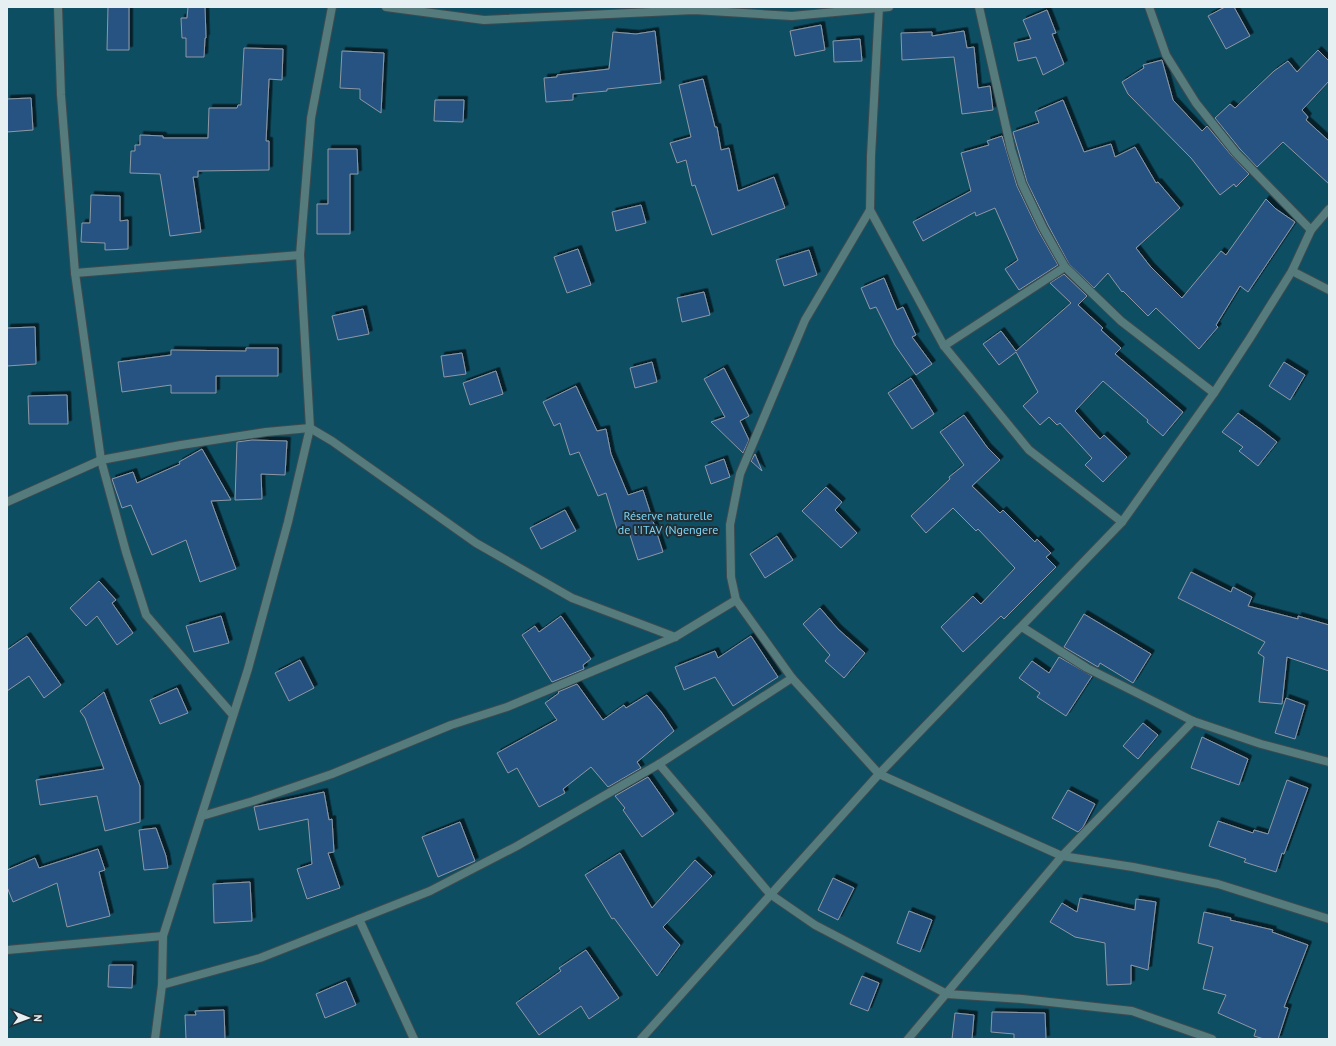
<svg xmlns="http://www.w3.org/2000/svg" width="1336" height="1046" font-family="'PT Sans',sans-serif">
	<style>
		.green { fill: #0e4e63 }
		.building { fill: #285281; stroke: #8e98a4; filter: url(#shadow) }
		.lines { fill: none; stroke-linecap: round; stroke-linejoin: round }
		.minor-casing { stroke: #3d4a4f; stroke-width: 10 }
		.minor { stroke: #567b7c; stroke-width: 8 }
		.labels { text-anchor: middle; stroke-width: 4; stroke-linejoin: round; paint-order: stroke }
		.park-label { font-size: 12px; fill: #7cd3f6; stroke: #212f35 }
	</style>
	<defs>
		<filter id="shadow"><feDropShadow dx="3.5" dy="-3.5" stdDeviation="0" flood-color="#0009"/></filter>
	</defs>
	<rect width="100%" height="100%" fill="#212f35"/>
	<rect class="green" x="7" y="7" width="1322" height="1032"/>
	<g class="building">
		<polygon points="108,7 129,7 129,50 107,50"/>
		<polygon points="188,7 205,7 206,38 205,38 204,57 186,57 186,38 182,38 181,18 187,18"/>
		<polygon points="1225,7 1234,7 1250,36 1226,49 1208,16"/>
		<polygon points="1047,10 1056,33 1052,34 1064,64 1043,75 1036,57 1018,61 1014,43 1031,39 1023,20"/>
		<polygon points="821,25 825,50 795,56 790,31"/>
		<polygon points="655,31 661,83 607,89 607,91 573,94 573,100 546,102 544,78 557,77 557,75 609,69 613,32 636,34"/>
		<polygon points="964,31 967,48 974,47 978,88 990,86 993,110 962,114 954,57 902,60 901,33 932,32 932,36"/>
		<polygon points="860,39 862,61 834,62 833,41"/>
		<polygon points="244,48 283,49 282,80 269,79 266,141 269,141 269,170 198,171 198,177 193,177 201,232 170,236 160,174 130,173 131,151 135,151 135,145 140,145 140,135 163,136 163,138 208,138 209,108 237,108 238,105 241,105"/>
		<polygon points="1318,50 1329,61 1329,81 1302,110 1308,117 1306,120 1329,141 1329,184 1283,142 1257,167 1240,149 1215,118 1230,104 1235,108 1274,71 1288,61 1297,72"/>
		<polygon points="342,51 384,53 381,113 360,99 360,89 340,88"/>
		<polygon points="1162,60 1173,100 1202,131 1207,126 1232,156 1249,174 1236,187 1234,184 1220,195 1191,158 1128,94 1122,82 1144,68 1143,65"/>
		<polygon points="703,79 715,127 717,127 721,150 729,148 738,191 774,177 785,208 712,235 695,185 692,186 686,160 677,163 670,143 691,137 679,85"/>
		<polygon points="31,98 33,130 7,132 7,99"/>
		<polygon points="435,100 464,100 463,122 434,121"/>
		<polygon points="1063,100 1084,152 1111,144 1115,157 1135,147 1156,183 1158,182 1180,208 1136,248 1150,266 1182,298 1221,251 1226,255 1266,199 1276,209 1295,222 1248,292 1240,286 1216,325 1218,327 1199,349 1156,308 1148,316 1123,291 1122,292 1108,273 1094,288 1069,264 1048,225 1027,182 1013,132 1039,123 1035,112"/>
		<polygon points="1002,136 1017,186 1038,230 1058,265 1019,290 1005,269 1018,260 995,208 976,216 975,212 923,241 913,222 971,191 961,153 989,145 987,141"/>
		<polygon points="328,149 357,149 358,174 350,174 350,234 317,234 317,204 328,204"/>
		<polygon points="91,195 120,196 120,221 128,220 128,249 105,250 105,243 81,242 82,223 90,223"/>
		<polygon points="641,205 646,223 616,231 612,212"/>
		<polygon points="578,249 591,285 567,293 554,257"/>
		<polygon points="809,250 817,275 784,286 776,260"/>
		<polygon points="1064,274 1087,296 1078,305 1103,328 1101,330 1121,348 1115,354 1183,412 1163,436 1147,422 1148,420 1103,381 1075,411 1100,439 1104,435 1127,457 1103,482 1085,465 1092,458 1060,423 1057,425 1049,417 1040,425 1023,406 1038,392 1016,352 999,365 983,344 1001,331 1016,351 1071,303 1050,283"/>
		<polygon points="884,278 897,310 903,307 916,335 912,337 932,364 916,375 895,345 876,307 870,309 861,288"/>
		<polygon points="704,292 710,315 682,322 677,298"/>
		<polygon points="363,309 369,334 338,340 332,316"/>
		<polygon points="35,327 36,364 7,366 7,328"/>
		<polygon points="246,348 278,348 278,376 216,376 216,393 171,393 171,385 122,392 118,362 171,355 171,350 246,351"/>
		<polygon points="462,353 466,374 444,377 441,356"/>
		<polygon points="652,362 657,382 635,388 630,368"/>
		<polygon points="1284,362 1305,375 1290,400 1269,386"/>
		<polygon points="724,368 749,416 740,421 749,440 743,453 711,422 725,417 704,379"/>
		<polygon points="496,371 503,394 470,405 463,383"/>
		<polygon points="911,378 934,414 912,429 888,393"/>
		<polygon points="576,386 597,431 606,429 611,454 628,495 643,490 663,552 638,560 628,529 618,532 606,493 598,496 579,452 570,455 560,423 554,426 543,402"/>
		<polygon points="67,395 68,424 29,424 28,396"/>
		<polygon points="1238,413 1259,428 1277,442 1258,466 1239,451 1243,447 1222,432"/>
		<polygon points="964,415 987,447 1000,460 972,486 1000,513 1003,510 1035,542 1037,539 1051,553 1046,557 1056,567 1004,619 1001,616 963,652 941,627 973,596 981,604 1015,568 978,529 976,531 953,508 926,533 911,516 950,479 949,477 964,465 940,432"/>
		<polygon points="252,440 287,441 285,475 261,474 262,499 235,500 237,442"/>
		<polygon points="202,449 231,500 211,501 236,569 200,582 186,540 152,555 131,505 122,508 112,479 133,472 137,483 180,464 179,462"/>
		<polygon points="755,454 762,471 751,461"/>
		<polygon points="724,459 730,477 711,484 705,466"/>
		<polygon points="826,487 842,502 835,510 857,533 841,548 802,511"/>
		<polygon points="565,510 576,531 541,549 530,528"/>
		<polygon points="777,536 793,560 765,578 750,554"/>
		<polygon points="1191,572 1231,592 1233,587 1252,597 1248,606 1298,619 1298,616 1329,625 1329,671 1287,657 1282,704 1259,702 1264,657 1258,653 1265,642 1178,598"/>
		<polygon points="99,581 116,600 112,603 133,633 117,645 97,616 86,626 70,608"/>
		<polygon points="820,608 838,629 865,653 844,678 825,661 830,655 803,624"/>
		<polygon points="1084,614 1151,654 1133,683 1100,663 1098,667 1064,647"/>
		<polygon points="221,616 229,643 194,652 186,626"/>
		<polygon points="561,616 591,659 583,665 584,669 552,682 522,635 535,626 539,632"/>
		<polygon points="27,636 61,685 44,698 29,676 7,691 7,650"/>
		<polygon points="751,636 778,677 733,706 715,677 684,690 675,667 715,651 718,658"/>
		<polygon points="1059,657 1092,676 1066,716 1037,697 1040,693 1019,678 1032,661 1049,673"/>
		<polygon points="300,660 314,688 289,701 275,673"/>
		<polygon points="577,684 603,720 624,705 626,708 647,695 662,713 674,731 637,762 641,768 608,787 591,767 563,789 565,793 539,807 517,768 508,773 497,753 557,720 545,703 559,693 558,692"/>
		<polygon points="177,688 188,713 160,724 150,700"/>
		<polygon points="104,692 140,786 140,822 105,831 97,796 40,805 36,780 104,769 85,718 80,711"/>
		<polygon points="1286,698 1305,705 1295,739 1275,733"/>
		<polygon points="1143,723 1158,735 1138,759 1123,746"/>
		<polygon points="1202,737 1248,759 1239,785 1191,768"/>
		<polygon points="648,777 674,814 642,837 623,810 625,808 615,796"/>
		<polygon points="1287,780 1308,788 1284,854 1282,853 1276,872 1244,862 1246,859 1209,846 1218,821 1253,833 1254,830 1268,834"/>
		<polygon points="1068,790 1095,804 1083,827 1078,832 1052,818"/>
		<polygon points="324,792 329,820 332,819 334,852 328,853 340,888 307,899 297,869 312,864 308,819 259,830 254,807"/>
		<polygon points="460,822 475,861 438,877 422,837"/>
		<polygon points="156,828 166,856 168,868 144,870 139,830"/>
		<polygon points="98,849 105,870 99,872 110,916 67,927 57,883 13,902 7,887 7,870 35,858 39,868"/>
		<polygon points="620,853 652,908 695,860 712,876 663,927 680,945 657,976 614,918 612,919 585,875"/>
		<polygon points="833,878 854,888 838,920 818,910"/>
		<polygon points="250,882 252,921 214,923 213,884"/>
		<polygon points="1080,898 1135,910 1136,899 1156,902 1148,970 1131,965 1131,984 1107,985 1105,943 1075,937 1050,922 1062,903 1077,912"/>
		<polygon points="909,911 932,920 920,952 897,943"/>
		<polygon points="1204,912 1231,918 1230,920 1273,930 1272,932 1308,945 1284,1007 1288,1008 1278,1039 1264,1039 1254,1036 1256,1030 1218,1013 1226,995 1203,989 1213,947 1198,943"/>
		<polygon points="586,950 619,998 589,1019 581,1006 539,1035 516,1003 561,971 559,968"/>
		<polygon points="109,965 133,965 132,988 108,987"/>
		<polygon points="862,976 879,983 868,1011 850,1004"/>
		<polygon points="346,981 356,1005 325,1018 316,994"/>
		<polygon points="224,1010 225,1039 186,1039 185,1015 196,1015 195,1011"/>
		<polygon points="992,1012 1045,1013 1046,1039 1014,1039 1014,1034 991,1032"/>
		<polygon points="955,1013 974,1015 972,1039 952,1039"/>
	</g>
	<g class="lines">
		<defs>
			<g id="minor">
				<polyline points="58,7 61,95 75,273 101,460 126,552 146,615 190,666 233,715"/>
				<polyline points="386,7 484,20 694,10 792,16 889,7"/>
				<polyline points="879,7 871,156 870,210 805,320 740,474 730,525 731,577 736,600 792,678 879,774 1062,856 1133,867 1218,884 1329,919"/>
				<polyline points="979,7 1011,149 1022,184 1043,228 1065,267 1121,321 1214,393"/>
				<polyline points="1149,7 1166,55 1196,103 1236,153 1311,230"/>
				<polyline points="870,210 944,346 1029,450 1122,522"/>
				<polyline points="1292,271 1329,290"/>
				<polyline points="75,273 300,255"/>
				<polyline points="944,346 1065,267"/>
				<polyline points="7,502 101,460 181,445 266,432 310,428 332,441 476,543 572,598 675,637"/>
				<polyline points="1022,627 1087,668 1193,721 1261,744 1329,762"/>
				<polyline points="659,764 770,894 815,925 947,994 1022,999 1132,1011 1212,1039"/>
				<polyline points="202,816 253,801 332,774 451,725 507,707 675,637 736,600"/>
				<polyline points="359,919 414,1039"/>
				<polyline points="7,950 163,936"/>
				<polyline points="162,985 260,958 430,891 517,846 659,764 792,678"/>
				<polyline points="155,1039 162,985 163,936 248,669 288,522 310,428 300,255 311,118 332,7"/>
				<polyline points="641,1039 879,774 1122,522 1214,393 1250,338 1292,271 1311,230 1329,209"/>
				<polyline points="908,1039 1062,856 1193,721"/>
			</g>
		</defs>
		<use href="#minor" class="minor-casing"/>
		<use href="#minor" class="minor"/>
	</g>
	<g class="labels">
		<g class="park-label">
			<text x="668" y="520">Réserve naturelle<tspan x="668" dy="14">de l'ITAV (Ngengere</tspan></text>
		</g>
	</g>
	<rect width="1336" height="1046" fill="none" stroke="#e6eff2" stroke-width="16"/>
	<g transform="translate(28 1018) rotate(91)" stroke="#212f35" stroke-width="3" paint-order="stroke">
	<path d="M0-3L7 15L0 10L-7 15Z" fill="#e6eff2"/>
	<text y="-6" font-size="11" font-weight="bold" text-anchor="middle" fill="#e6eff2">N</text>
	</g>
</svg>
